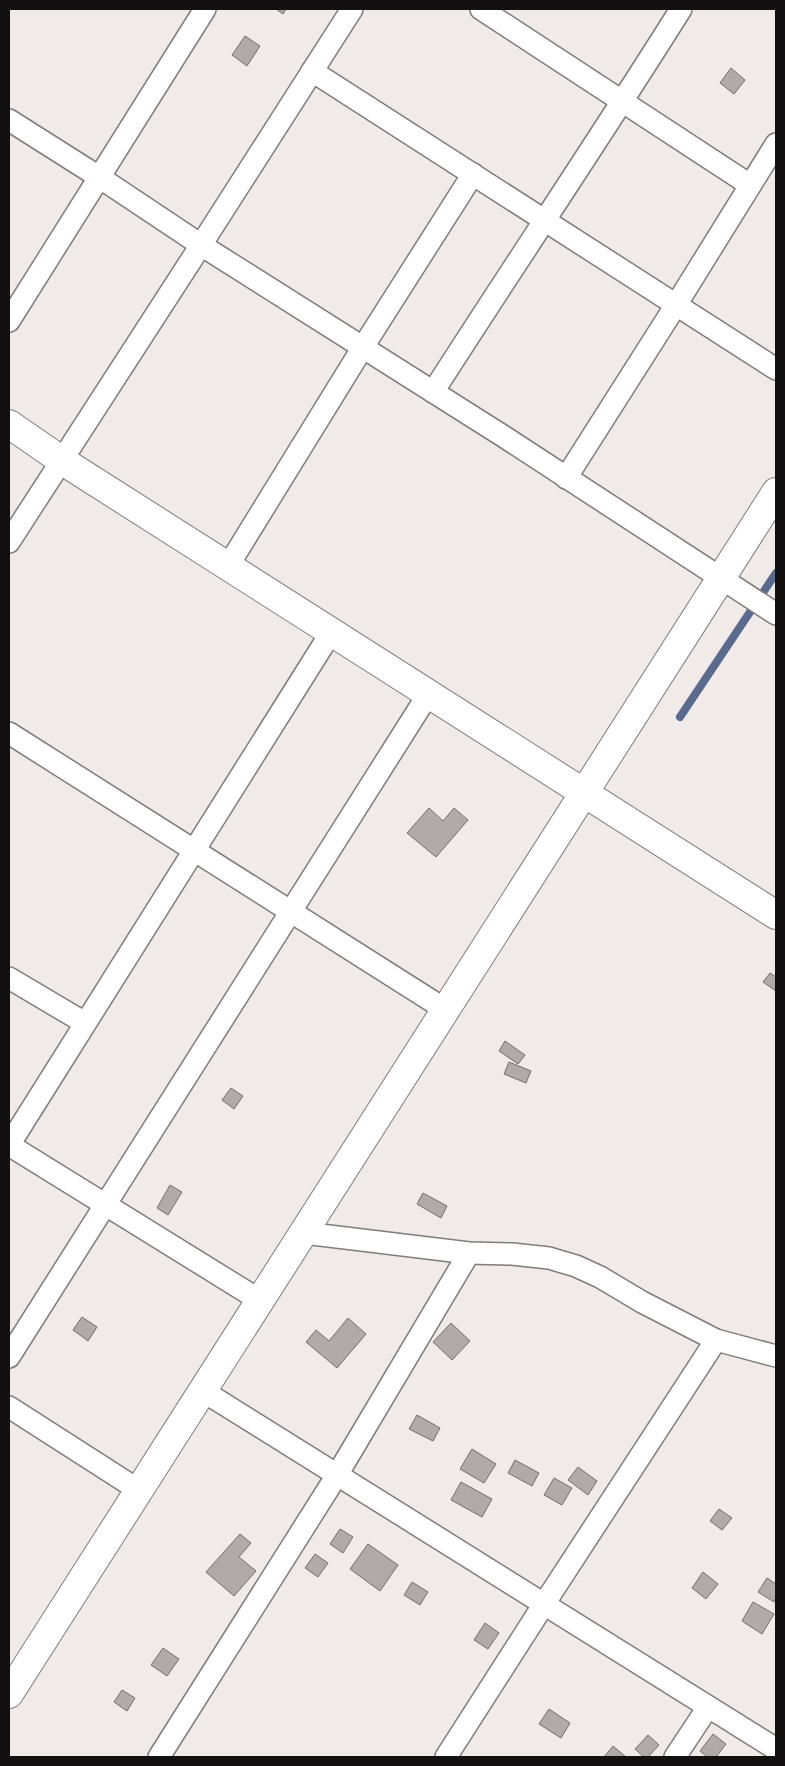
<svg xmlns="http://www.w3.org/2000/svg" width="785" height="1766" font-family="'Nunito Sans',sans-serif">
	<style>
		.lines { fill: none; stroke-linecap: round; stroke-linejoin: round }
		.stream { stroke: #596b8c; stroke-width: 8 }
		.building { fill: #b0aaa9; stroke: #736e6d }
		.minor-casing { stroke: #817c7b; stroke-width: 24 }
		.tertiary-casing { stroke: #817c7b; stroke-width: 30 }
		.minor { stroke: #fff; stroke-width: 21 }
		.tertiary { stroke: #fff; stroke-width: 28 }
	</style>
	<rect width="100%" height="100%" fill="#f0eae9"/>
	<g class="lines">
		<polyline class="stream" points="680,717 776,573"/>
	</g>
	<g class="building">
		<polygon points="276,9 286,9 283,14"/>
		<polygon points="245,36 260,46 247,66 232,55"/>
		<polygon points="731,68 745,80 734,94 720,83"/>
		<polygon points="429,808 443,821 454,808 468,820 436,857 407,833"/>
		<polygon points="770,973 776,977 776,991 763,982"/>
		<polygon points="505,1041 525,1055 518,1064 499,1051"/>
		<polygon points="509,1062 531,1071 526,1083 504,1074"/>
		<polygon points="231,1088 243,1096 234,1109 222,1100"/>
		<polygon points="170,1185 182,1192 168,1215 157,1208"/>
		<polygon points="423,1193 447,1206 441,1218 417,1204"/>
		<polygon points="82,1317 97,1327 88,1341 73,1330"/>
		<polygon points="348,1318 366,1334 337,1368 306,1342 316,1330 329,1341"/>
		<polygon points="451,1323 470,1341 452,1360 433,1342"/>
		<polygon points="417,1415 440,1428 433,1441 409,1429"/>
		<polygon points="472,1449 496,1464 484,1483 460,1469"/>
		<polygon points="515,1460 539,1473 532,1486 508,1473"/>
		<polygon points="578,1467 597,1481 588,1495 568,1480"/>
		<polygon points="554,1478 572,1488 562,1505 544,1495"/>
		<polygon points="461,1482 492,1499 482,1517 451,1500"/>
		<polygon points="719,1509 732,1518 722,1530 710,1521"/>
		<polygon points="340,1529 353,1537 343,1553 330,1544"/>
		<polygon points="240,1534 251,1543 239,1557 256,1571 234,1596 206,1572"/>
		<polygon points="368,1544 398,1565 380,1591 350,1569"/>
		<polygon points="315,1554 328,1563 318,1577 305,1568"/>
		<polygon points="703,1572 718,1584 706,1599 692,1588"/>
		<polygon points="767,1578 776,1584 776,1598 774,1602 758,1592"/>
		<polygon points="412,1582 428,1592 420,1605 404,1595"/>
		<polygon points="753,1602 774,1614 762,1634 742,1621"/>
		<polygon points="485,1623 499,1633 488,1649 474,1640"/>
		<polygon points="163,1648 179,1659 167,1676 151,1665"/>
		<polygon points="122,1690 135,1698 127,1711 114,1702"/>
		<polygon points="549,1709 570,1723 561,1738 539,1724"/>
		<polygon points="713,1734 726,1744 716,1757 707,1757 700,1751"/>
		<polygon points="648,1735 659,1745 648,1757 644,1757 635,1749"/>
		<polygon points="613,1746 626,1757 604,1757"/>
	</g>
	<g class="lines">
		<defs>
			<g id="minor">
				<polyline points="481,9 750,185"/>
				<polyline points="312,71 776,369"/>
				<polyline points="9,120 99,177 201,245 503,436 776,614"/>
				<polyline points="9,321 205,9"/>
				<path d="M433,392c82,-128 167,-254 248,-383"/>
				<polyline points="566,478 676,305 776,144"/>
				<polyline points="9,542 201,245 352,9"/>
				<polyline points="228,566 363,347 473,174"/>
				<polyline points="9,733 446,1010"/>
				<polyline points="9,978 85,1023"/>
				<polyline points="9,1145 332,631"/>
				<polyline points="9,1145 261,1301"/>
				<polyline points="304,1233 469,1253 512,1254 549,1258 576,1266 600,1277 642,1302 716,1340 776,1356"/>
				<polyline points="9,1357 429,693"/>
				<polyline points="203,1391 776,1749"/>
				<polyline points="9,1407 140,1491"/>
				<polyline points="159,1757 337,1475 469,1253"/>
				<polyline points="446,1757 544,1604 716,1340"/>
				<polyline points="675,1757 708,1707"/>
			</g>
			<g id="tertiary">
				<polyline points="9,424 61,460 776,915"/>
				<polyline points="9,1694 776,492"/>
			</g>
		</defs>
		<use href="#minor" class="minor-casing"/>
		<use href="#tertiary" class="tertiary-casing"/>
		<use href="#minor" class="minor"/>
		<use href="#tertiary" class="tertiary"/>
	</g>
	<rect width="785" height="1766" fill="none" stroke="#121010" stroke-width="20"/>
</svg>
